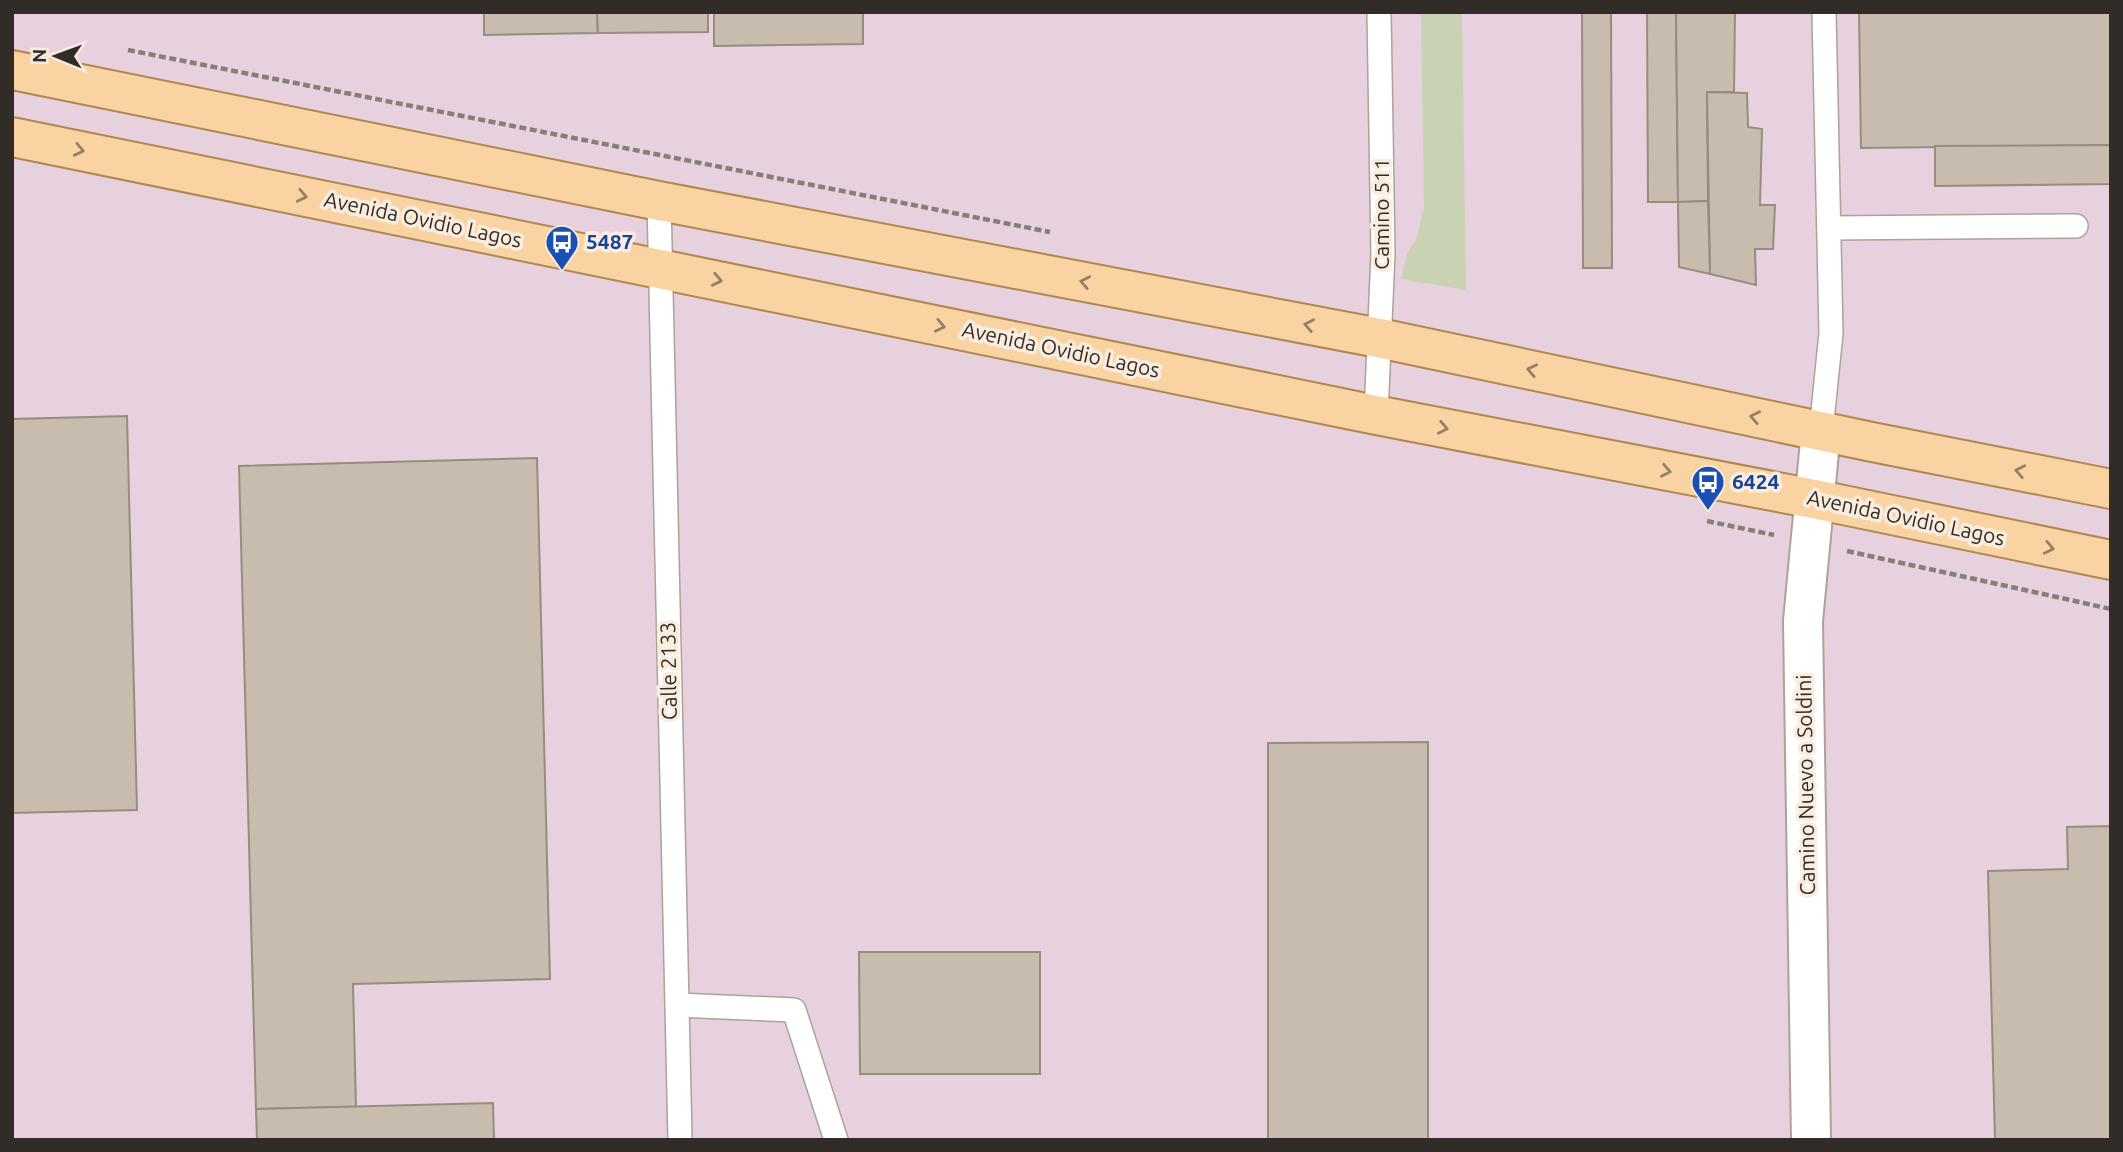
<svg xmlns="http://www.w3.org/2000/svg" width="2123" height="1152" font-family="Ubuntu,sans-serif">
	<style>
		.industrial { fill: #e7d1df }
		.green { fill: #cad2b4 }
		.building { fill: #c8bcae; stroke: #988c7f; stroke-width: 2 }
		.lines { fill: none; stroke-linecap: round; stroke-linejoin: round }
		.lane-casing { stroke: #aea294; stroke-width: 26 }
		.street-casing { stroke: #aea294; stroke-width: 42 }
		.primary-casing { stroke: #b0874f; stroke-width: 42 }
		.path { stroke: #877e75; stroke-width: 4.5; stroke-dasharray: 7 3.5; stroke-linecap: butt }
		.lane { stroke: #fff; stroke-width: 23 }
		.street { stroke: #fff; stroke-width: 38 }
		.primary { stroke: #f9d4a2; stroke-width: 38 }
		.oneway { stroke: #958064 }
		.labels { text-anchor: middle; stroke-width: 7; stroke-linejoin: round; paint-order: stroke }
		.street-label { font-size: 21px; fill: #312c27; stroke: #faeddf }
		.transit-label { font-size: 21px; font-weight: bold; fill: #164399; stroke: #faeddf; text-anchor: start }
	</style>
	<rect width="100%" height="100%" fill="#ede0d2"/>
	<rect class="industrial" x="12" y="12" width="2099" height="1128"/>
	<polygon class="green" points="1421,12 1462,12 1466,290 1401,279 1407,254 1417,237 1424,207"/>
	<g class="building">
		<polygon points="484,12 597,12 598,33 484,35"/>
		<polygon points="597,12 708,12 708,32 598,33"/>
		<polygon points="714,12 863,12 863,44 714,46"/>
		<polygon points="1582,12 1611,12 1612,268 1583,268"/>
		<polygon points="1647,12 1676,12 1678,202 1648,202"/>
		<polygon points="1676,12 1735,12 1734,92 1707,92 1708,201 1678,202"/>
		<polygon points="1859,12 2111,12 2111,145 1861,148"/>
		<polygon points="1707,92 1747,93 1748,127 1762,129 1760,205 1775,205 1773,249 1755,249 1756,285 1710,274"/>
		<polygon points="2111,145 2111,184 1935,186 1935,146"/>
		<polygon points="1708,201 1710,274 1679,267 1678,202"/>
		<polygon points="127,416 137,810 12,813 12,419"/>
		<polygon points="537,458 550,979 353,984 356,1107 256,1109 239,466"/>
		<polygon points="1428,742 1428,1140 1268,1140 1268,743"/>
		<polygon points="2111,826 2111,1140 1995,1140 1988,871 2068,869 2067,827"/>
		<polygon points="859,952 1040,952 1040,1074 860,1074"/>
		<polygon points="493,1103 494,1140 257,1140 256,1109"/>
	</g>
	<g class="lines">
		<defs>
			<g id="lane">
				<polyline points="659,201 680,1140"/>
				<polyline points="1829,228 2076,226"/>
				<polyline points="1376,415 1383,253 1379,12"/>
				<polyline points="1821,431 1831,333 1824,12"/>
				<polyline points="677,1005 794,1010 836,1140"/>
			</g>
			<polyline id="street" points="1811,1140 1803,621 1821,431"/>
			<g id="primary">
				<polyline points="12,70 659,201 1379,338 1872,442 2111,489"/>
				<polyline points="12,137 1376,415 1814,499 2111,560"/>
			</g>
		</defs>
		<use href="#lane" class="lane-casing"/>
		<use href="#street" class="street-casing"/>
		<use href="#primary" class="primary-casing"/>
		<g class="path">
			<polyline points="128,50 1050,232"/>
			<polyline points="1707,521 1774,535"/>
			<polyline points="1847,551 2111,609"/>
		</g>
		<use href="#lane" class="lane"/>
		<use href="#street" class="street"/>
		<use href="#primary" class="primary"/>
	</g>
	<defs><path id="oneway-chevron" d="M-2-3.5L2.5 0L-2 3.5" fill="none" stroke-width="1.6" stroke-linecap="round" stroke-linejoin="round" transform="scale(1.75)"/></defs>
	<g class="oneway">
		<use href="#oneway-chevron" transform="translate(79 150) rotate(12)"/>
		<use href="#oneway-chevron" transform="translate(302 196) rotate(12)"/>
		<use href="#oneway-chevron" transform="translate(717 280) rotate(12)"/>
		<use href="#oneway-chevron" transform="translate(1085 282) rotate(-169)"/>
		<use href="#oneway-chevron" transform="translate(1309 325) rotate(-169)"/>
		<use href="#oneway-chevron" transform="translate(940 326) rotate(12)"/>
		<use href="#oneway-chevron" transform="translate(1532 370) rotate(-168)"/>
		<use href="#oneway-chevron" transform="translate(1755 417) rotate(-168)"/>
		<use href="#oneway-chevron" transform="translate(1443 428) rotate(11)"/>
		<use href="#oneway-chevron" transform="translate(1666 471) rotate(11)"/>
		<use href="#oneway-chevron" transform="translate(2020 471) rotate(-169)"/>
		<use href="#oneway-chevron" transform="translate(2049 548) rotate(12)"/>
	</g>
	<defs>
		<symbol id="bus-pin" viewBox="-11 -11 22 30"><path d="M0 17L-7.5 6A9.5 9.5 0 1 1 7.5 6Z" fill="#1a4fb4" stroke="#faeddf"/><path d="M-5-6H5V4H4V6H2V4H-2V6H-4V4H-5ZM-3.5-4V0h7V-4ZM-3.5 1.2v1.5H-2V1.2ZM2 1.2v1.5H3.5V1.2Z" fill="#fff"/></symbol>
	</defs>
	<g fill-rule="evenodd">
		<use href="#bus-pin" x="543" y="223" width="38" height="52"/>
		<use href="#bus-pin" x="1689" y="463" width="38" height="52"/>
	</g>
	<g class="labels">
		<g class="street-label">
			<text transform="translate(1382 214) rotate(-90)" y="7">Camino 511</text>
			<text transform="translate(423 220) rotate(12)" y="7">Avenida Ovidio Lagos</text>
			<text transform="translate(1061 350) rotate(12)" y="7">Avenida Ovidio Lagos</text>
			<text transform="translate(1906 518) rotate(12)" y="7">Avenida Ovidio Lagos</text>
			<text transform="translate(669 671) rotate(-91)" y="7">Calle 2133</text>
			<text transform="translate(1806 785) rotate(-91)" y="7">Camino Nuevo a Soldini</text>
		</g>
		<g class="transit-label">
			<text x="586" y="249">5487</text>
			<text x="1732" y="489">6424</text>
		</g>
	</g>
	<rect width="2123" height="1152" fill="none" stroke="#312c27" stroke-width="28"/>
	<g transform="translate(56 56) rotate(271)" stroke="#faeddf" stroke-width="5" paint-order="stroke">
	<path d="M0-5L12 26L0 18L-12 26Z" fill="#312c27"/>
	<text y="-10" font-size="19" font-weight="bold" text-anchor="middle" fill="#312c27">N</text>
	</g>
</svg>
